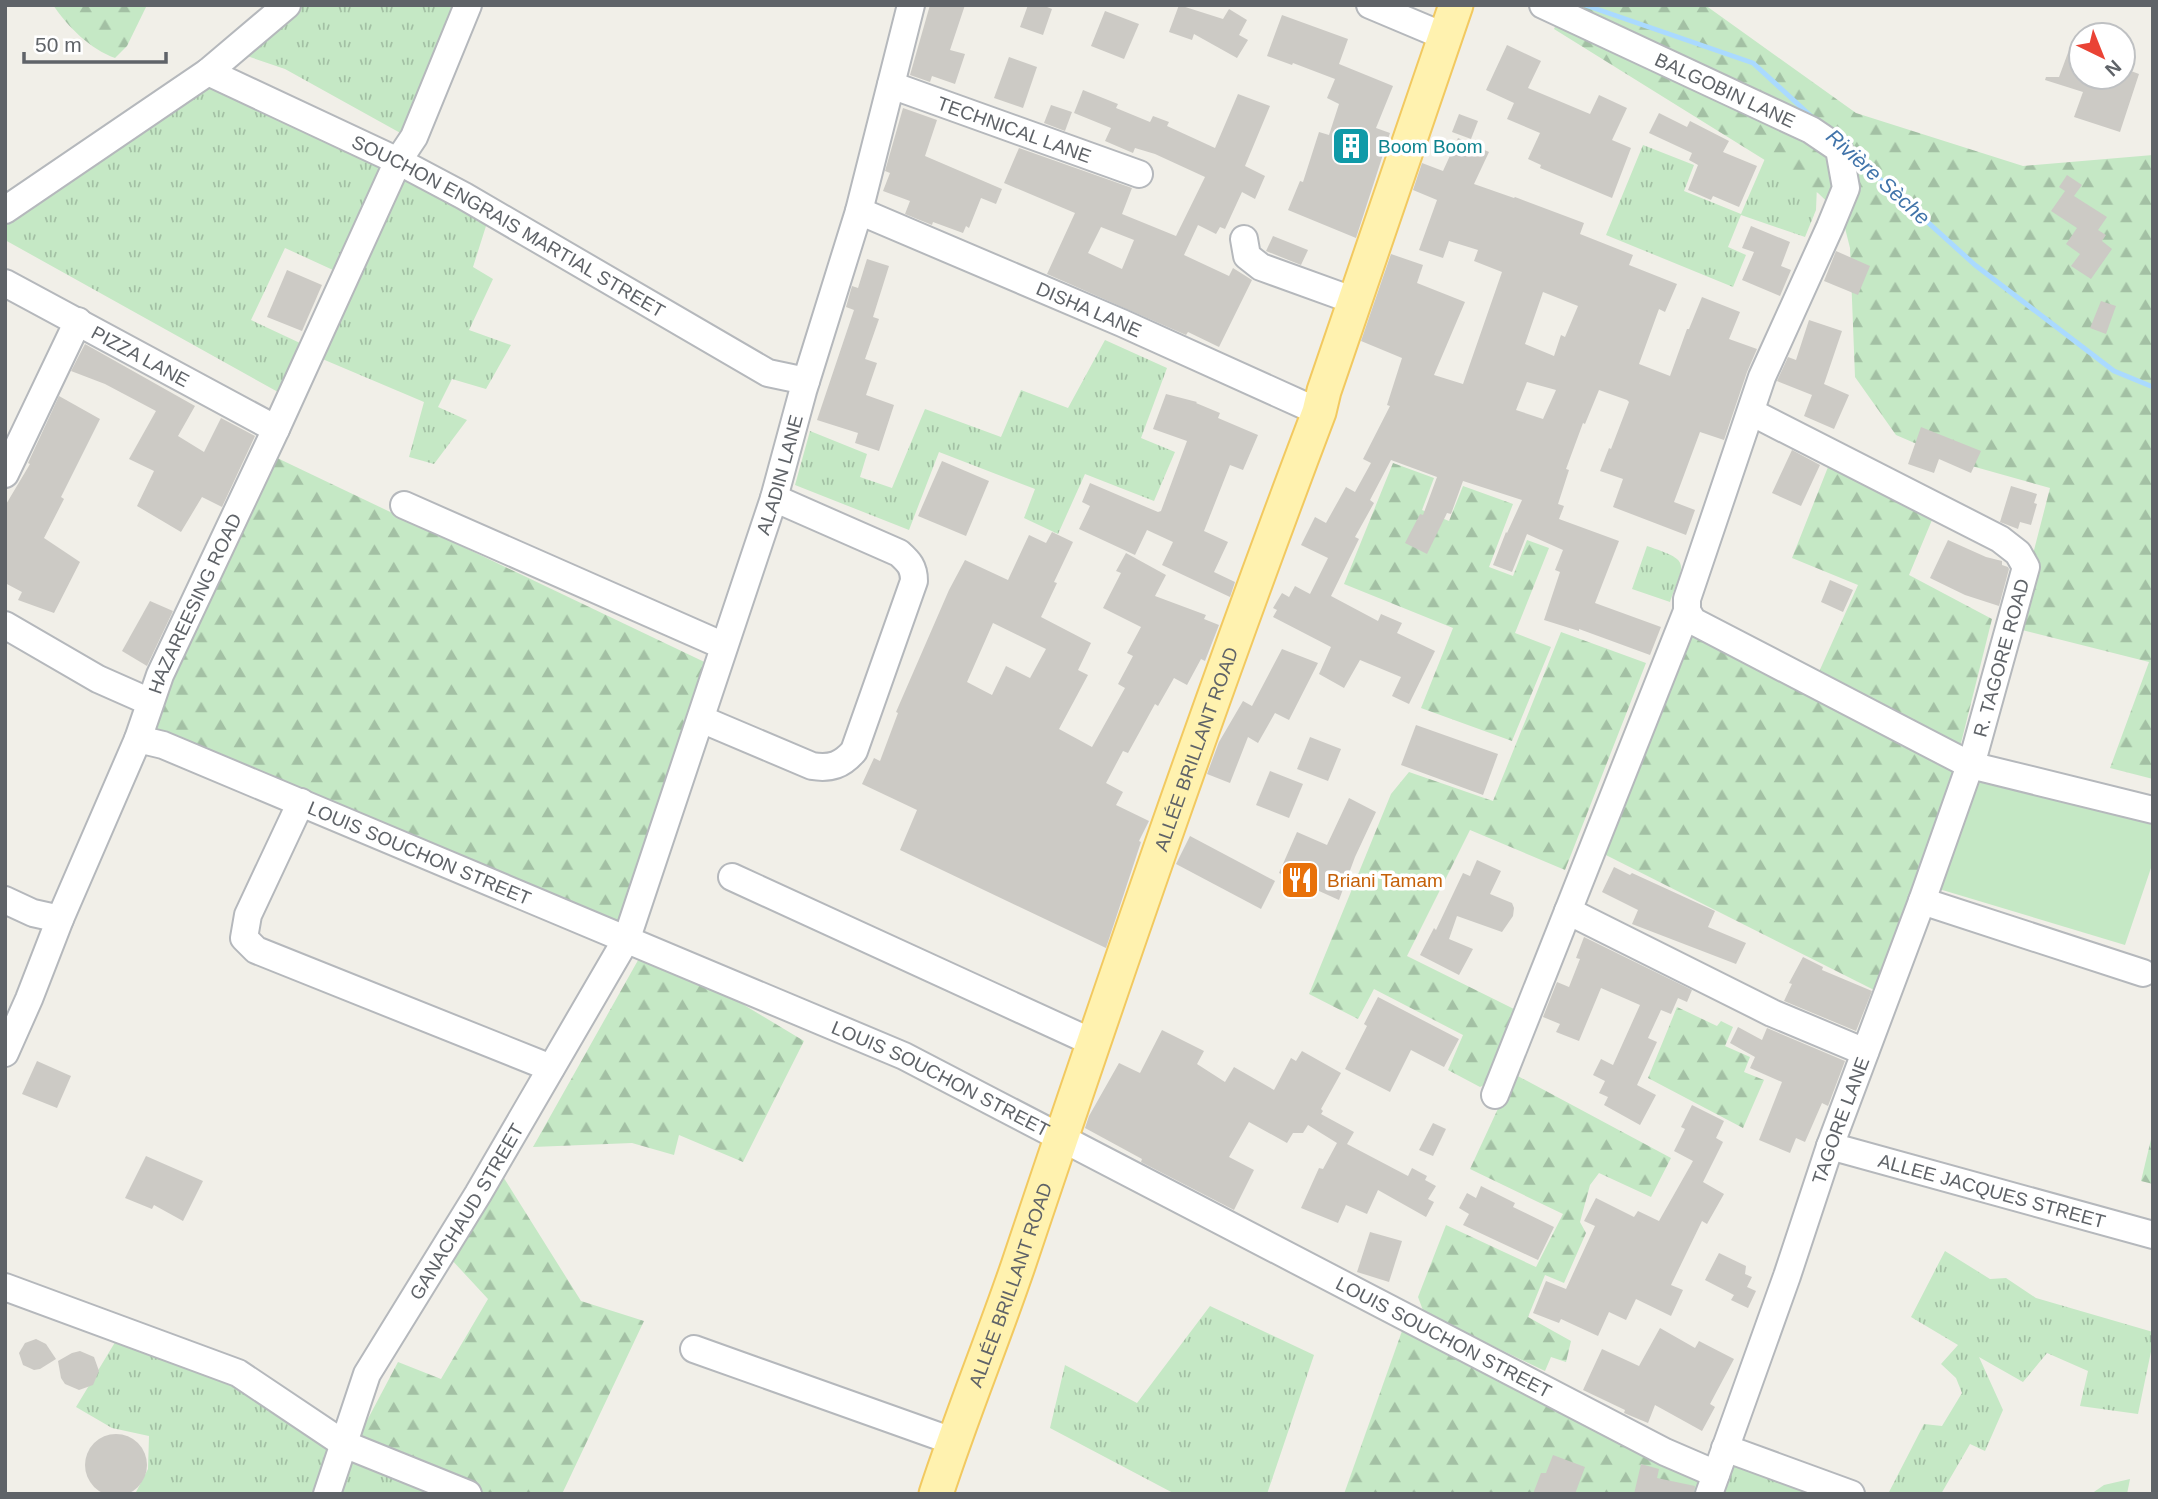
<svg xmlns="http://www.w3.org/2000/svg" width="2158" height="1499" font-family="Arial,sans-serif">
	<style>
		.grass { fill: url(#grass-tufts) }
		.forest { fill: url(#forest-firs) }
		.garden { fill: #c5e8c5 }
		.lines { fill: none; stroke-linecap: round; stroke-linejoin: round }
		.stream { stroke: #aadaff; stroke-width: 5 }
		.building { fill: #cccac5; fill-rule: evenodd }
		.minor-casing { stroke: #b5b8bc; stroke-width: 30 }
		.major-casing { stroke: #f2c960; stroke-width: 37 }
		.minor { stroke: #fff; stroke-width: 26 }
		.major { stroke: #fff2af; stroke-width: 33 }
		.labels { text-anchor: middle; stroke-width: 7; stroke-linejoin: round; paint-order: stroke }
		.street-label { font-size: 19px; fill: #5f6368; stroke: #fff }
		.culture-label { font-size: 19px; fill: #0d838f; stroke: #fff; text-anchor: start }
		.food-label { font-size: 19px; fill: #c56008; stroke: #fff; text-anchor: start }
		.water-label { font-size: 21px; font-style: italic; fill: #4174aa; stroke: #fff }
	</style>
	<defs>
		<pattern id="grass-tufts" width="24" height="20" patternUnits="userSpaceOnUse" patternTransform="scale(1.75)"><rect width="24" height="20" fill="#c5e8c5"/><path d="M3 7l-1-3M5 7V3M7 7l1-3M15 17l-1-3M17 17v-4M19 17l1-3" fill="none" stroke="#a3c0a4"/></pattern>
		<pattern id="forest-firs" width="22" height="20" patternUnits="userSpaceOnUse" patternTransform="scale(1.75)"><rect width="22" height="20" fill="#c5e8c5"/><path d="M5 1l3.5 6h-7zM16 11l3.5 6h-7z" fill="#a3c0a4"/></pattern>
	</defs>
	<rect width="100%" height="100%" fill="#f1efe8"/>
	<g class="grass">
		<polygon points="300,5 458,5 404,135 285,69 241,54"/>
		<polygon points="220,73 381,164 333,270 285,248 251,320 300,343 278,392 5,240 5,222"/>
		<polygon points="1643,145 1694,165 1684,191 1741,214 1767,154 1817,185 1816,210 1805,237 1741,215 1728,247 1746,255 1733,287 1606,235"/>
		<polygon points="412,160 486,226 473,267 493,279 469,330 511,345 486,389 452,379 438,407 467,420 434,464 409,457 424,402 320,358"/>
		<polygon points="1105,340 1167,368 1141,438 1175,452 1154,501 1085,474 1058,534 1024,518 1035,489 939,452 909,530 795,485 810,431 867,454 860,477 892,488 925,409 1001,437 1021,390 1068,408"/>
		<path d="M1647,546c44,15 38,15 23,56l-38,-13z"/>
		<polygon points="1945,1251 1990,1279 2006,1278 2036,1298 2153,1332 2153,1342 2138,1414 2080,1406 2088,1371 2047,1353 2023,1382 1979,1357 2003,1410 1985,1451 1970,1444 1941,1494 1888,1494 1924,1424 1942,1426 1962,1393 1956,1378 1941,1364 1958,1345 1911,1317"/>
		<polygon points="1210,1306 1314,1355 1267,1494 1175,1494 1050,1428 1065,1365 1137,1403"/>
		<polygon points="117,1339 227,1375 330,1444 315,1494 135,1494 148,1469 149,1436 112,1428 76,1407"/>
		<polygon points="353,1447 451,1494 338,1494"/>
		<polygon points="1727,1461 1821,1494 1716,1494"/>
		<polygon points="2130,1479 2127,1494 2091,1494 2104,1485"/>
	</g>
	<g class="forest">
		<path d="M53,5h94l-20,41 -12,12c-25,-9 -47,-31 -62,-53z"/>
		<polygon points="1564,5 1705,5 1856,113 2023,166 2153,155 2153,779 2110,768 2149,662 2014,628 2050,488 1961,463 1896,435 1855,377 1850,248 1842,216 1818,193 1554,29"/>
		<polygon points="273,456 717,668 619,924 141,730"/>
		<polygon points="1830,462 1932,520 1909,575 1992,619 1960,747 1818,674 1858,585 1792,558"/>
		<polygon points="1393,463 1434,478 1422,510 1449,521 1463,486 1513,504 1489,567 1513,576 1527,540 1549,548 1515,633 1551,647 1512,741 1421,708 1453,628 1344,584"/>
		<polygon points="1684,629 1966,776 1886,996 1590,847"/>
		<polygon points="1561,632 1646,663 1565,870 1470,830 1407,956 1516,1010 1488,1083 1480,1087 1448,1070 1463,1035 1374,989 1358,1019 1309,994 1391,794 1409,772 1493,801"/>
		<polygon points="646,946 804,1041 743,1162 679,1135 674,1155 632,1143 533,1147"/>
		<polygon points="1677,1007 1717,1026 1721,1021 1733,1027 1725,1046 1750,1057 1744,1072 1764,1080 1743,1128 1648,1078"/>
		<polygon points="1514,1074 1671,1158 1651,1197 1599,1173 1590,1185 1580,1222 1586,1233 1564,1283 1545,1275 1528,1317 1571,1341 1566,1362 1551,1357 1545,1371 1424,1313 1418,1297 1446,1225 1536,1267 1563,1214 1470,1169"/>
		<polygon points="2153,1131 2153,1184 2141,1181"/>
		<polygon points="502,1175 581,1301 644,1321 562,1494 466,1494 353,1447 398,1362 441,1379 488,1299 450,1258"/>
		<polygon points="1407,1317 1714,1475 1709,1494 1344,1494"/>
	</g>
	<polygon class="garden" points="1980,773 2153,819 2153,862 2125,945 1939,889"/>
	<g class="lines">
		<g class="stream">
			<polyline points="1585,5 1753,63 1813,118"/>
			<polyline points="1849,151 1975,265 2114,371 2153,387"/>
		</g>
	</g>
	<g class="building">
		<polygon points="930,5 965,5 950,50 965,54 955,84 932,76 930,82 910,75"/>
		<polygon points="1028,5 1042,5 1052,9 1043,35 1020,27"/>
		<polygon points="1179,5 1223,19 1229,9 1247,20 1239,35 1248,40 1237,58 1194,34 1192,40 1169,32"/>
		<polygon points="1105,11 1139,24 1124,59 1091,46"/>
		<polygon points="1282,15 1348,39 1339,64 1393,86 1376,128 1390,133 1356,238 1288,210 1300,181 1303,182 1319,132 1329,135 1339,104 1327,98 1335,79 1293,63 1292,65 1267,56"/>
		<polygon points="1507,45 1541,61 1528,88 1590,114 1599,95 1627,108 1612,140 1631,148 1612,198 1540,168 1541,165 1528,159 1540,133 1507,119 1514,103 1486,90"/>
		<polygon points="2069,50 2081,54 2081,77 2123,77 2123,68 2139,74 2120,132 2074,117 2083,92 2045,80 2046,77 2059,77"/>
		<polygon points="1009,57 1037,67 1023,108 994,98"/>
		<path d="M1083,90l35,14 -2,4 34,14 3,-6 16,6 -2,4 48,22 23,-54 32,12 -25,60 20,10 -10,23 -13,-7 -17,37 -5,-2 -4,7 -18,-9 -14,30 45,21 4,-8 19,12 -33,67 -31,-15 -2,3 -139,-61 28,-61 -71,-30 15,-35 113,40 -10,26 54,22 29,-59 -50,-23 -20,-6 -2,5 -28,-12 6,-13 -37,-15zM1101,227l33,13 -12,29 -34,-16z"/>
		<polygon points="1051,105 1072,112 1065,131 1044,123"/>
		<polygon points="903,108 937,120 925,156 1002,189 996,204 981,198 969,228 966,226 963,233 933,222 932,225 905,214 910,201 883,191 890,173 885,171"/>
		<polygon points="1659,113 1687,127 1690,121 1729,141 1723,152 1757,166 1739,207 1713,196 1711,200 1688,190 1698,165 1689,160 1692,153 1649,133"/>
		<polygon points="1459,114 1478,121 1471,139 1452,132"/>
		<path d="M1458,138l31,14 -15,32 40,14 1,-1 69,26 -4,11 53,21 -4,10 48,19 -12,28 -6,-3 -20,55 31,12 17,-47h2l13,-32 38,15 -11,27 28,10 -10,23 -23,68 -24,-8 -26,70 21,8 -9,25 -73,-28 10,-28 -23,-8 9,-23 2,1 18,-47 -2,-2 -28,-10 -14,34 -2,-1 -17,46 3,1 -11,34 6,2 -5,13 60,22 -24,62 66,24 -11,28 -71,-26v2l-35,-11 16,-48 -5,-2 8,-20 -36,-16 -15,38 -19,-7 13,-33 1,1 15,-33 -59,-19 -12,33 -4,-1 -20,41 -22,-11 15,-29 3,1 14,-38 -46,-17 -21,40 4,3 -19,34 4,2 -28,57 47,25 3,-7 21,9 -5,10 38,18 -26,53 -17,-8 9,-19 -41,-17 -16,28 -25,-14 12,-27 -58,-30 4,-7 -4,-2 9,-15 7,4 6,-11 15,8 18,-36 -27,-13 14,-28 11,6 20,-36 9,5 16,-29 -8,-4 27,-53 -3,-1 15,-47 -41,-17 30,-87 32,11 -6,18 48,19 -31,73 29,9 39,-112 -28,-11 4,-11 -29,-9 -6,17 -24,-8 18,-50 -24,-10 9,-27 21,8zM1543,292l35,14 -13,31 -4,-2 -7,21 -29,-12zM1527,382l29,8 -13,29 -27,-9z"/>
		<polygon points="2067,175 2082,185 2074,196 2107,217 2098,230 2106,235 2102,241 2112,249 2091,279 2071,266 2080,254 2066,244 2077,228 2051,211 2065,191 2059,187"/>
		<polygon points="1751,226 1790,242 1781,266 1791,270 1780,296 1742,280 1754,252 1742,248"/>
		<polygon points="1273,236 1308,250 1301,265 1266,251"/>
		<polygon points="1836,251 1870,266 1858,295 1824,281"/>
		<polygon points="867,259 889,266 873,317 879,319 865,359 877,363 866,395 894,405 879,451 855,443 858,433 817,420 854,310 846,307 852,286 858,288"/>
		<polygon points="287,270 322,285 302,331 267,317"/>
		<polygon points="2101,301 2116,306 2106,334 2090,328"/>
		<polygon points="1809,320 1842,331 1824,384 1849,395 1834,429 1804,416 1812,395 1777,381 1788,357 1796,360"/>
		<polygon points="85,344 195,406 178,436 204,452 221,418 255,436 222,507 202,497 181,532 137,506 154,471 129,459 156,411 105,384 71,371"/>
		<polygon points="1166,394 1197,402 1196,403 1220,413 1218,418 1258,435 1243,470 1230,465 1204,531 1228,542 1214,572 1235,582 1230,597 1162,565 1173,542 1147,530 1135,555 1079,529 1090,506 1082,502 1090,483 1158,512 1161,511 1187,441 1153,429"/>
		<polygon points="59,396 100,419 61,497 64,499 44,538 80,562 54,613 18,600 22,592 5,583 5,506 30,464 28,463"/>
		<polygon points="1921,427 1981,451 1971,473 1939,459 1934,473 1908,464"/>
		<polygon points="1792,450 1820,465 1801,506 1772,493"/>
		<polygon points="942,461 989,481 966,536 918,516"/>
		<polygon points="2011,486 2037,494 2034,503 2037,504 2031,525 2020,522 2018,529 2000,522"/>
		<path d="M1052,532l21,10 -19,40 3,1 -16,34 50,26 -13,27 10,5 -29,54 33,18 33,-59 -7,-4 15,-28 -6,-3 14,-26 -38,-19 18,-35 -5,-2 10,-18 40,22 -11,21 51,19 -2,4 15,6 -14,36 -4,-2 -14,26 -13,-7 -16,28 -3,-2 -27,49 -5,-2 -17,32 17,9 -7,13 33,16 -10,20 2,1 -35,106 -206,-98 17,-40 -55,-26 12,-26 6,3 18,-48 -2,-1 53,-122 16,-30 43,20 21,-45 17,8zM993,623l53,26 -16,29 -24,-12 -14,29 -25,-13z"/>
		<polygon points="1948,540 1986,557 2002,561 2002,565 2008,567 2009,569 1999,606 1965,595 1930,578"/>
		<polygon points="1830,580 1853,590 1843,612 1821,602"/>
		<polygon points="150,601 173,611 147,666 122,651"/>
		<polygon points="1282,649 1318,663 1289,720 1275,713 1258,743 1248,737 1230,783 1207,774 1219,742 1243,701 1252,706"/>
		<polygon points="1416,725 1498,754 1483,795 1401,765"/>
		<polygon points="1310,737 1341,749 1328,781 1297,769"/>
		<polygon points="1270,771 1303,784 1289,818 1256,805"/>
		<polygon points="1349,798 1376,812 1355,857 1339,900 1279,873 1297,832 1327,845"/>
		<polygon points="1190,836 1275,881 1261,909 1176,864"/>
		<polygon points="1477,860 1501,871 1490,894 1512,903 1514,908 1513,916 1502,932 1457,916 1449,939 1473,949 1459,975 1420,955 1434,928 1436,930 1463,873 1470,876"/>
		<polygon points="1614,867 1630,875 1632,873 1715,911 1708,927 1746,943 1736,964 1632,924 1638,910 1602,892"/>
		<polygon points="1584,937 1692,990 1687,1002 1678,998 1671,1014 1661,1010 1648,1038 1657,1042 1637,1085 1656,1095 1640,1125 1604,1105 1608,1097 1599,1093 1605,1081 1593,1075 1601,1059 1613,1065 1640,1005 1601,988 1579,1041 1556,1032 1560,1024 1543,1017 1557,982 1569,987 1580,959 1576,958"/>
		<polygon points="1803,957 1823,967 1822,970 1872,991 1856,1031 1784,1001 1792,984 1789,983"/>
		<polygon points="1378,997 1459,1039 1444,1067 1411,1050 1390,1092 1345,1069 1367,1026 1364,1024"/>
		<polygon points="1738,1027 1762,1040 1767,1028 1845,1061 1828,1106 1822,1103 1805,1142 1796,1138 1790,1153 1759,1140 1782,1082 1750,1068 1755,1057 1730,1043"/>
		<polygon points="1162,1030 1204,1051 1197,1064 1225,1082 1234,1067 1274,1090 1291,1058 1296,1061 1302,1051 1341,1073 1321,1109 1323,1111 1321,1114 1354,1132 1347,1144 1408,1176 1412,1168 1427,1176 1425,1180 1436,1186 1428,1199 1434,1202 1426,1217 1378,1190 1367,1214 1346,1205 1338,1223 1301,1208 1319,1168 1323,1169 1337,1143 1308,1125 1303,1133 1293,1133 1287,1143 1249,1122 1229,1157 1254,1170 1234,1210 1141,1162 1142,1159 1085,1128 1089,1116 1119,1063 1140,1073"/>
		<polygon points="37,1061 71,1076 57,1108 22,1094"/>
		<polygon points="1692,1105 1724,1121 1716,1138 1723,1142 1703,1182 1724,1194 1707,1224 1702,1221 1671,1285 1683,1290 1671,1316 1636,1299 1626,1320 1609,1312 1598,1336 1561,1319 1559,1323 1533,1313 1546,1281 1566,1289 1595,1226 1584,1221 1596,1198 1634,1217 1638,1211 1659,1221 1693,1161 1674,1151 1685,1129 1681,1127"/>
		<polygon points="1433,1123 1446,1129 1433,1156 1419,1150"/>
		<polygon points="146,1156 203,1181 183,1221 154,1205 152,1209 125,1198"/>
		<polygon points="1481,1186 1515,1203 1513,1207 1554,1227 1538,1260 1463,1225 1469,1214 1459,1208 1467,1193 1476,1198"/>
		<polygon points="1370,1232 1402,1241 1389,1282 1357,1272"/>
		<polygon points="1719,1253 1746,1266 1745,1274 1752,1277 1747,1287 1756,1291 1748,1308 1731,1300 1734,1295 1705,1280"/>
		<polygon points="1660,1328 1695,1348 1699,1341 1734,1359 1710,1404 1715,1407 1702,1431 1655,1405 1648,1423 1624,1413 1625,1410 1583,1390 1602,1349 1639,1366"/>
		<polygon points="36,1339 46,1344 56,1359 40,1369 34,1370 23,1365 19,1353 25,1343"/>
		<polygon points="80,1351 94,1357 99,1371 93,1385 79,1390 65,1384 61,1378 58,1361 72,1353"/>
		<circle cx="116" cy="1465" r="31"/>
		<polygon points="1553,1455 1585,1467 1575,1494 1533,1494 1541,1473 1546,1473"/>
		<polygon points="1641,1464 1659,1469 1657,1478 1695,1486 1694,1494 1634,1494"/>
	</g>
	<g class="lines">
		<defs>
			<g id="minor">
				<polyline points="1370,5 1446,37"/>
				<path id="s1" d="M1543,5l268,125 28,19 7,39 -16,39 -68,150 -75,222v12l6,10 277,144 183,45"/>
				<path id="s2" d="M208,72l190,89 66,35 304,177 38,8"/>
				<path id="s3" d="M891,85l248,89"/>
				<polyline points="5,210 208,72 287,5"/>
				<path id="s4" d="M859,211l263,112 197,89"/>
				<polyline points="1244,239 1247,256 1261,267 1355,301"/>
				<path id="s5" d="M5,283l271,146"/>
				<polyline points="5,474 78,321"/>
				<polyline points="404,505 724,646"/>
				<polyline points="5,625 98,679 150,702"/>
				<path d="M701,719l111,47c19,3 30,-1 42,-15l60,-170c0,-14 -5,-19 -15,-28l-125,-55"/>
				<path id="s6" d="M138,739l25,6 741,311 761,396 51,22"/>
				<polyline points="301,802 248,915 244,938 256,950 551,1068"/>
				<polyline points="732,877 1094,1043"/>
				<polyline points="5,900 33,913 60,919"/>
				<polyline points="1922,901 2143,973"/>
				<polyline points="1568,911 1772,1013 1865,1052"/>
				<path id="s7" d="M5,1053l24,-54 31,-80 78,-180 22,-64 116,-246 122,-268 16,-24 54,-132"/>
				<polyline points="1495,1095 1687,611"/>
				<path id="s8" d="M1830,1146l323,89"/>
				<polyline points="5,1287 238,1373 344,1444 468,1494"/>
				<polyline points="694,1349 955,1442"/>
				<polyline points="1725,1448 1851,1494"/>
				<path id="s9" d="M327,1494l40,-120 111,-180 149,-256 147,-440 29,-107 56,-180 52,-206"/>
				<path id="s10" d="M1709,1494l78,-218 43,-130 92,-245 53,-150 51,-184 -8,-14 -18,-14 -249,-127"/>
			</g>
			<g id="major">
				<path id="s11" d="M936,1494c25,-77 56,-152 82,-228 96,-286 194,-572 301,-854l5,-21 132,-386"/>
			</g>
		</defs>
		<use href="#minor" class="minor-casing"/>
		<use href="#major" class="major-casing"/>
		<use href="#minor" class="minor"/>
		<use href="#major" class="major"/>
	</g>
	<defs>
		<symbol id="building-square" viewBox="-11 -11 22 22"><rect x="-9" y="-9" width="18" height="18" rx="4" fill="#0f9aa8" stroke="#fff"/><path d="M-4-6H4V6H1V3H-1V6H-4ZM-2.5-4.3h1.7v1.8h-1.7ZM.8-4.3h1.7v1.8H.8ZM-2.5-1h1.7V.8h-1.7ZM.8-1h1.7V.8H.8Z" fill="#fff"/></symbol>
		<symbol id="restaurant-square" viewBox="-11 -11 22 22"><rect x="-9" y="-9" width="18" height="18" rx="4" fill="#e8710a" stroke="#fff"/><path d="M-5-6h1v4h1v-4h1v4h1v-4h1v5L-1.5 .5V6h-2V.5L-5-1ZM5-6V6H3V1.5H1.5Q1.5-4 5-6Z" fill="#fff"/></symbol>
	</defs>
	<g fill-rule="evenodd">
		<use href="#building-square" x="1329" y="124" width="44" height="44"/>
		<use href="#restaurant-square" x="1278" y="858" width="44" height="44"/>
	</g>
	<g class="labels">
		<g class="street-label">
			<text dy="7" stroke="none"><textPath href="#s1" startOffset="201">BALGOBIN LANE</textPath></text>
			<text dy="7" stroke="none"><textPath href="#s3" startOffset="131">TECHNICAL LANE</textPath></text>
			<text dy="7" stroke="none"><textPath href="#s2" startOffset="338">SOUCHON ENGRAIS MARTIAL STREET</textPath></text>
			<text dy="7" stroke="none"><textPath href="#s4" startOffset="250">DISHA LANE</textPath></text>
			<text dy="7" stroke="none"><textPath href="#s5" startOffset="154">PIZZA LANE</textPath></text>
			<text dy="7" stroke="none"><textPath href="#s9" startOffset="1122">ALADIN LANE</textPath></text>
			<text dy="7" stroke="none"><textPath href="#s7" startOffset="488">HAZAREESING ROAD</textPath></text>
			<text dy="7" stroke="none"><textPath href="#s10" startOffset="886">R. TAGORE ROAD</textPath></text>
			<text dy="7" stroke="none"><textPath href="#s11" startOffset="789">ALLÉE BRILLANT ROAD</textPath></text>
			<text dy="7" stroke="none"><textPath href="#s6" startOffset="304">LOUIS SOUCHON STREET</textPath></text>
			<text dy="7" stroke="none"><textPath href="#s6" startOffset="872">LOUIS SOUCHON STREET</textPath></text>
			<text dy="7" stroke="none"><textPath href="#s10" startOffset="396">TAGORE LANE</textPath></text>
			<text dy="7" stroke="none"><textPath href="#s8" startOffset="168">ALLEE JACQUES STREET</textPath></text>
			<text dy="7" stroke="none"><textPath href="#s9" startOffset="317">GANACHAUD STREET</textPath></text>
			<text dy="7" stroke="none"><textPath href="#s11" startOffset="222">ALLÉE BRILLANT ROAD</textPath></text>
			<text dy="7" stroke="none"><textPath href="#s6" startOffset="1438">LOUIS SOUCHON STREET</textPath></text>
		</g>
		<g class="culture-label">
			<text x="1378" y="153">Boom Boom</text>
		</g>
		<g class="food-label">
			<text x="1327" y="887">Briani Tamam</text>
		</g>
		<g class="water-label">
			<text transform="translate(1878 177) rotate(42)" y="7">Rivière Sèche</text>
		</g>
	</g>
	<rect width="2158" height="1499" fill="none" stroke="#5f6368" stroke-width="14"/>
	<g transform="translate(2102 56) rotate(137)"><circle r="33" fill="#ffffff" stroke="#bfc1c3" stroke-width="2"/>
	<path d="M0-5L12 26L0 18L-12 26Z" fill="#ea4335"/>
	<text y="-10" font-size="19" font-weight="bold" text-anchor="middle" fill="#5f6368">N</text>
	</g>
	<path d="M24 52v10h142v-10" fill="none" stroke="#5f6368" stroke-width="3.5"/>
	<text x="35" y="52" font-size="21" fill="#5f6368" stroke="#ffffff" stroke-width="5" paint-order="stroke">50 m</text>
</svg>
